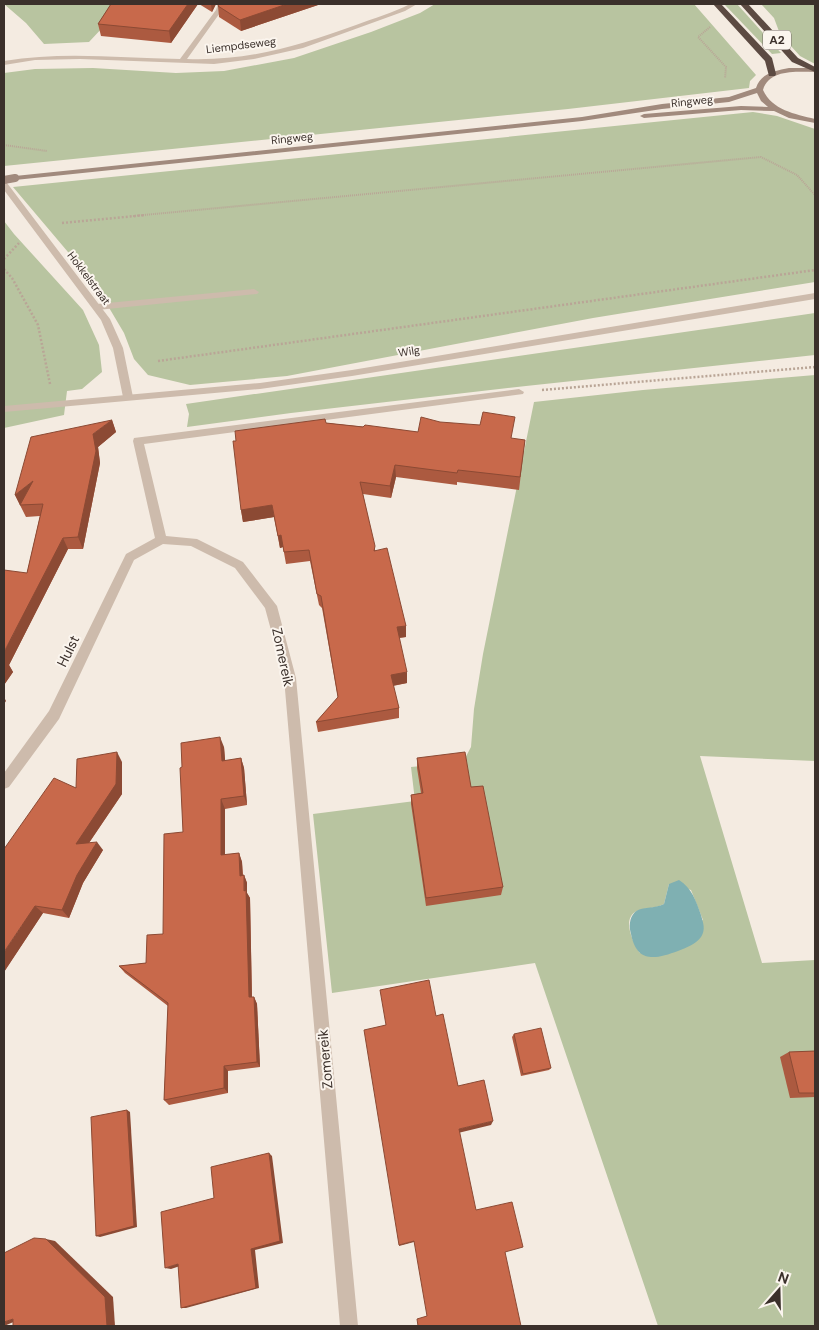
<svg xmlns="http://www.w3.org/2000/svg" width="819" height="1330" font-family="'DM Sans',sans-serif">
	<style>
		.green { fill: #b8c4a0; fill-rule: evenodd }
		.water { fill: #7fb0b2 }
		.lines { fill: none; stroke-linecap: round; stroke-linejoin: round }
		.path-far1 { stroke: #b9a596; stroke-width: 2; stroke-dasharray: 1 1; stroke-linecap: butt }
		.path { stroke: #b9a596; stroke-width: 2.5; stroke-dasharray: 2 2; stroke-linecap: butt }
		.service { fill: #cdbbac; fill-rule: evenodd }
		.minor { fill: #cdbbac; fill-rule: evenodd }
		.tertiary { fill: #cdbbac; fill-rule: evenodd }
		.secondary { fill: #a18a7d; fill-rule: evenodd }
		.motorway { fill: #5c4a42; fill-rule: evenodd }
		.secondary-bridge { stroke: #a18a7d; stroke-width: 8 }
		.wall { fill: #ac5a40 }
		.shaded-wall { fill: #8c4a34 }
		.building { fill: #c8694b; stroke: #8c4a34 }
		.labels { text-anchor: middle; stroke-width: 4; stroke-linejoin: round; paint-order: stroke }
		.far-street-label { font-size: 11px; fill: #3b302b; stroke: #fbf5ee }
		.shield { fill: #fbf5ee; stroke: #756b66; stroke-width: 1 }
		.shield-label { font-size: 12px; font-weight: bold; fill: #3b302b }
		.street-label { font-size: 14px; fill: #3b302b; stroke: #fbf5ee }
	</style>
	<rect width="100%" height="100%" fill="#f4ebe1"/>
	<g class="green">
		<polygon points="4,4 121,4 118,11 89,42 44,44 26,23"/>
		<polygon points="435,4 694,4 756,75 750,81 749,88 568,109 4,166 4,73 35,69 93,68 176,73 224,71 294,58 371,32 420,13"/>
		<polygon points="724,4 737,4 781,53 772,54"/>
		<polygon points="761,4 815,4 815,64 800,56 780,34 774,18"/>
		<polygon points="753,112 777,116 815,129 815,282 593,318 287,376 190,385 148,375 134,359 124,333 95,284 13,187"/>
		<polygon points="4,221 14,234 83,310 99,345 102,372 82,389 67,391 64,415 4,428"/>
		<polygon points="815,313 815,355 526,386 291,413 187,427 189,414 186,404"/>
		<path d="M815,375v386l-115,-5 62,207 53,-3v366h-157l-123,-363 -203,30 -19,-179 102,-13 -4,-34 52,-5 8,-15 3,-38 9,-55 51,-252 109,-12zM669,884l22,6 12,30 -63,33c-7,-10 -19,-35 -3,-42 9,-4 18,-2 27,-7z"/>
	</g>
	<path class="water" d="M679,880c13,8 17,21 22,35 2,7 5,15 0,22 -5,7 -15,11 -23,14 -22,8 -41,13 -47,-17 -2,-7 -2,-16 4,-22 6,-6 20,-3 29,-8l5,-20z"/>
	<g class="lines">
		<g class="path-far1">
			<polyline points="710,27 698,37 726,67 725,78"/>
			<polyline points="4,145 47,151"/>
			<polyline points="133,216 761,157 797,175 815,195"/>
		</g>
		<g class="path">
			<polyline points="62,223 146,215"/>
			<polyline points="4,259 19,243"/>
			<polyline points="4,269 12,278 38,325 50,384"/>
			<polyline points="158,361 815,270"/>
			<polyline points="542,390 815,367"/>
		</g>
		<polygon class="service" points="254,289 259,292 257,294 97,310 92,307 97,304"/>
		<g class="minor">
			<path d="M218,4h6l-2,6 -35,49c63,2 110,-13 169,-34 18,-7 37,-12 54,-21h7l-12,7 -102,37 -49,11 -40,5 -134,-5 -45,1 -31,5v-4c58,-10 117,-3 176,-2l36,-49z"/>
			<polygon points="4,183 7,183 110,319 123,348 133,397 132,399 124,399 123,397 113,348 101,320 4,190"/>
			<polygon points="519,389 524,392 523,394 144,444 166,536 197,539 243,562 277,606 296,678 358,1326 340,1326 284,678 265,608 235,568 191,546 163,544 134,560 59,719 9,787 4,789 4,773 49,711 126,554 155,538 133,441 134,438"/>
		</g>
		<polygon class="tertiary" points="815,293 815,299 352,376 260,389 4,412 4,406 260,383 352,370"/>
		<path class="secondary" d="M789,68h26v4c-18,0 -46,-3 -52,18 9,20 32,24 52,29v4l-26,-5 -15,-7 -33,-1 -97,8 -4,-2 4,-2 97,-8 27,1 -7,-6 -4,-8 -28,9 -67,7 -80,12 -567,59 -4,-2 4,-2 567,-59 80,-13 67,-7 27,-9c5,-15 19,-17 33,-20z"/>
		<g class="motorway">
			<polygon points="713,4 721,4 772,58 776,74 775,76 769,76 765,61"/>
			<polygon points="740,4 748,4 798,58 815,67 815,72 792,62"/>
		</g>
		<polyline class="secondary-bridge" points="4,180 15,178"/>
	</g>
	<g class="wall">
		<polygon points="111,4 198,4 171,43 101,36 98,24"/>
		<polygon points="199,4 216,4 212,12"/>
		<polygon points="219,4 321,4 241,31 219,17 218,6"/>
		<polygon points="112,420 116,432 98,447 100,463 83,549 68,549 9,665 13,672 4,685 27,573 40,516 26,517 15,495"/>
		<polygon points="326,423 418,432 525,440 519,490 457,482 457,485 396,477 391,498 363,494 375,550 406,626 406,637 399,638 407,683 393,686 399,708 399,718 318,732 316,722 338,698 322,608 319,605 310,561 286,564 283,547 280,548 274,517 243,522 241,510"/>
		<polygon points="224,747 225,761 241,758 244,768 247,805 225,809 225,855 239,853 242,862 243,875 244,875 247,883 247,893 250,898 252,997 254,997 257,1004 260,1067 228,1071 228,1093 169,1105 164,1100 168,1006 125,973 119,966 146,963 163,934 183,832 182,767"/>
		<polygon points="417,758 471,787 503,887 501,895 426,906 411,804 411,795 421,793 417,768"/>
		<polygon points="122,762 122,794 89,843 103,850 83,883 69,918 43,913 4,972 76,788"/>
		<polygon points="514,1034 551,1068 549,1070 521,1076 512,1037"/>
		<polygon points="815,1051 815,1097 790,1098 780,1057 789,1052"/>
	</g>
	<g class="shaded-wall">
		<polygon points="188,4 198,4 171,43 169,31"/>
		<polygon points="211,4 216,4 212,12"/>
		<polygon points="287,4 321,4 241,31 240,20"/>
		<polygon points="112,420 116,432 98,447 100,463 83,549 78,537 93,434"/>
		<polygon points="395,465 396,477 391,498 390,486"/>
		<polygon points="33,481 20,505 15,495"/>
		<polygon points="272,505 274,517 243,522 241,510"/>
		<polygon points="281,535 283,547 280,548 278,536"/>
		<polygon points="63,538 68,549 9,665 13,672 4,685 4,652"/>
		<polygon points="406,626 406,637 397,638 397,627"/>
		<polygon points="407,672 407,683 391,686 391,675"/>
		<polygon points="4,697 6,701 4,704"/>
		<polygon points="220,737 224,747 226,771 222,761"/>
		<polygon points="117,752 122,762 122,794 82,853 76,844"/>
		<polygon points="241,758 244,768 247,805 244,796"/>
		<polygon points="221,799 225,809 225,863 221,855"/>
		<polygon points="97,842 103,850 83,883 69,918 62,910 77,875"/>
		<polygon points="239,853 242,862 243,884 240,876"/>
		<polygon points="244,875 247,883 247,893 250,898 252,1004 249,997"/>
		<polygon points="35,906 43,913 4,972 4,952"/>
		<polygon points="254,997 257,1004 260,1067 257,1062"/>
		<polygon points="224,1066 228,1071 228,1093 224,1088"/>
		<polygon points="127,1110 130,1112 137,1227 100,1237 96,1236"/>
		<polygon points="493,1121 491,1125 458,1133 459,1129"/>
		<polygon points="269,1153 272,1156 283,1243 255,1250 259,1288 186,1308 181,1308 251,1249"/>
		<polygon points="46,1239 55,1241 113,1297 115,1326 107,1326"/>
		<polygon points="414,1241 414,1242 399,1246 399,1245"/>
		<polygon points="178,1264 183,1265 171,1269 165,1268"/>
		<polygon points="23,1318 4,1326 4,1322 13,1319"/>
	</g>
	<g class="building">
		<polygon points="111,4 188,4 169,31 98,24"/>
		<polygon points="219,4 287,4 240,20 218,6"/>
		<polygon points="483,412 515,417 511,438 525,440 520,477 458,470 457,473 395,465 390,486 360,482 375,546 374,551 387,548 406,626 397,627 407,672 391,675 399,708 316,722 338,697 321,596 317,594 309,550 284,552 281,535 278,536 272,505 241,510 233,441 236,441 235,431 325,419 326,423 363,427 365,425 418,432 421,417 440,422 480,425"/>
		<polygon points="112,420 93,434 96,451 78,537 63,538 4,652 4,570 27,573 43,504 20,505 33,481 15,495 31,437"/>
		<polygon points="220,737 222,761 241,758 244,796 221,799 221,855 239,853 240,876 244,875 244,891 246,890 249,997 254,997 257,1062 224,1066 224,1088 164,1100 168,1003 119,966 146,963 147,935 163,934 164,834 183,832 180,768 182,767 181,743"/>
		<polygon points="117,752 116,784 76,844 97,842 77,875 62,910 35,906 4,952 4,849 54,778 76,788 77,759"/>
		<polygon points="465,752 471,787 483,786 503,887 426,898 411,795 423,793 417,758"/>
		<polygon points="429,980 436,1016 443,1014 458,1086 484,1080 493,1121 459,1129 476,1210 512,1202 523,1247 505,1252 521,1326 418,1326 417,1319 427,1316 414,1241 399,1245 364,1030 386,1025 380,990"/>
		<polygon points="541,1028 551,1068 523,1074 514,1034"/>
		<polygon points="815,1051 815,1093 799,1093 789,1052"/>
		<polygon points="127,1110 134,1226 96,1236 91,1117"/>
		<polygon points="269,1153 280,1241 251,1249 256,1288 181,1308 178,1264 165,1268 161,1212 214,1198 211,1167"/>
		<polygon points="34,1238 46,1239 105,1297 107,1326 13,1326 13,1319 4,1322 4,1253"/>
	</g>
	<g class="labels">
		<g class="far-street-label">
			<text transform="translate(241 45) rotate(-7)" y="4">Liempdseweg</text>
			<text transform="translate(692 101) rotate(-6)" y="4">Ringweg</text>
			<text transform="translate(292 138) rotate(-6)" y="4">Ringweg</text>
			<text transform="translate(89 278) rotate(53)" y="4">Hokkelstraat</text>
			<text transform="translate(409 351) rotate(-9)" y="4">Wilg</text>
		</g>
		<rect class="shield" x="763" y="30.5" width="28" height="19" rx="4"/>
		<g class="shield-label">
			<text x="777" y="44">A2</text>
		</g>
		<g class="street-label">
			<text transform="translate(68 651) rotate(-64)" y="5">Hulst</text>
			<text transform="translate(283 657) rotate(78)" y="5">Zomereik</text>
			<text transform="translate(325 1059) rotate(-95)" y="5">Zomereik</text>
		</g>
	</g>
	<rect width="819" height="1330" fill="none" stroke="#3b302b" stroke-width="10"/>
	<g transform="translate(779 1290) rotate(20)" stroke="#fbf5ee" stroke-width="4" paint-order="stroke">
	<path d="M0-4L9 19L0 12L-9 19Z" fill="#3b302b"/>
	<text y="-8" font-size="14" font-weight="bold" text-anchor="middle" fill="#3b302b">N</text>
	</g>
</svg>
